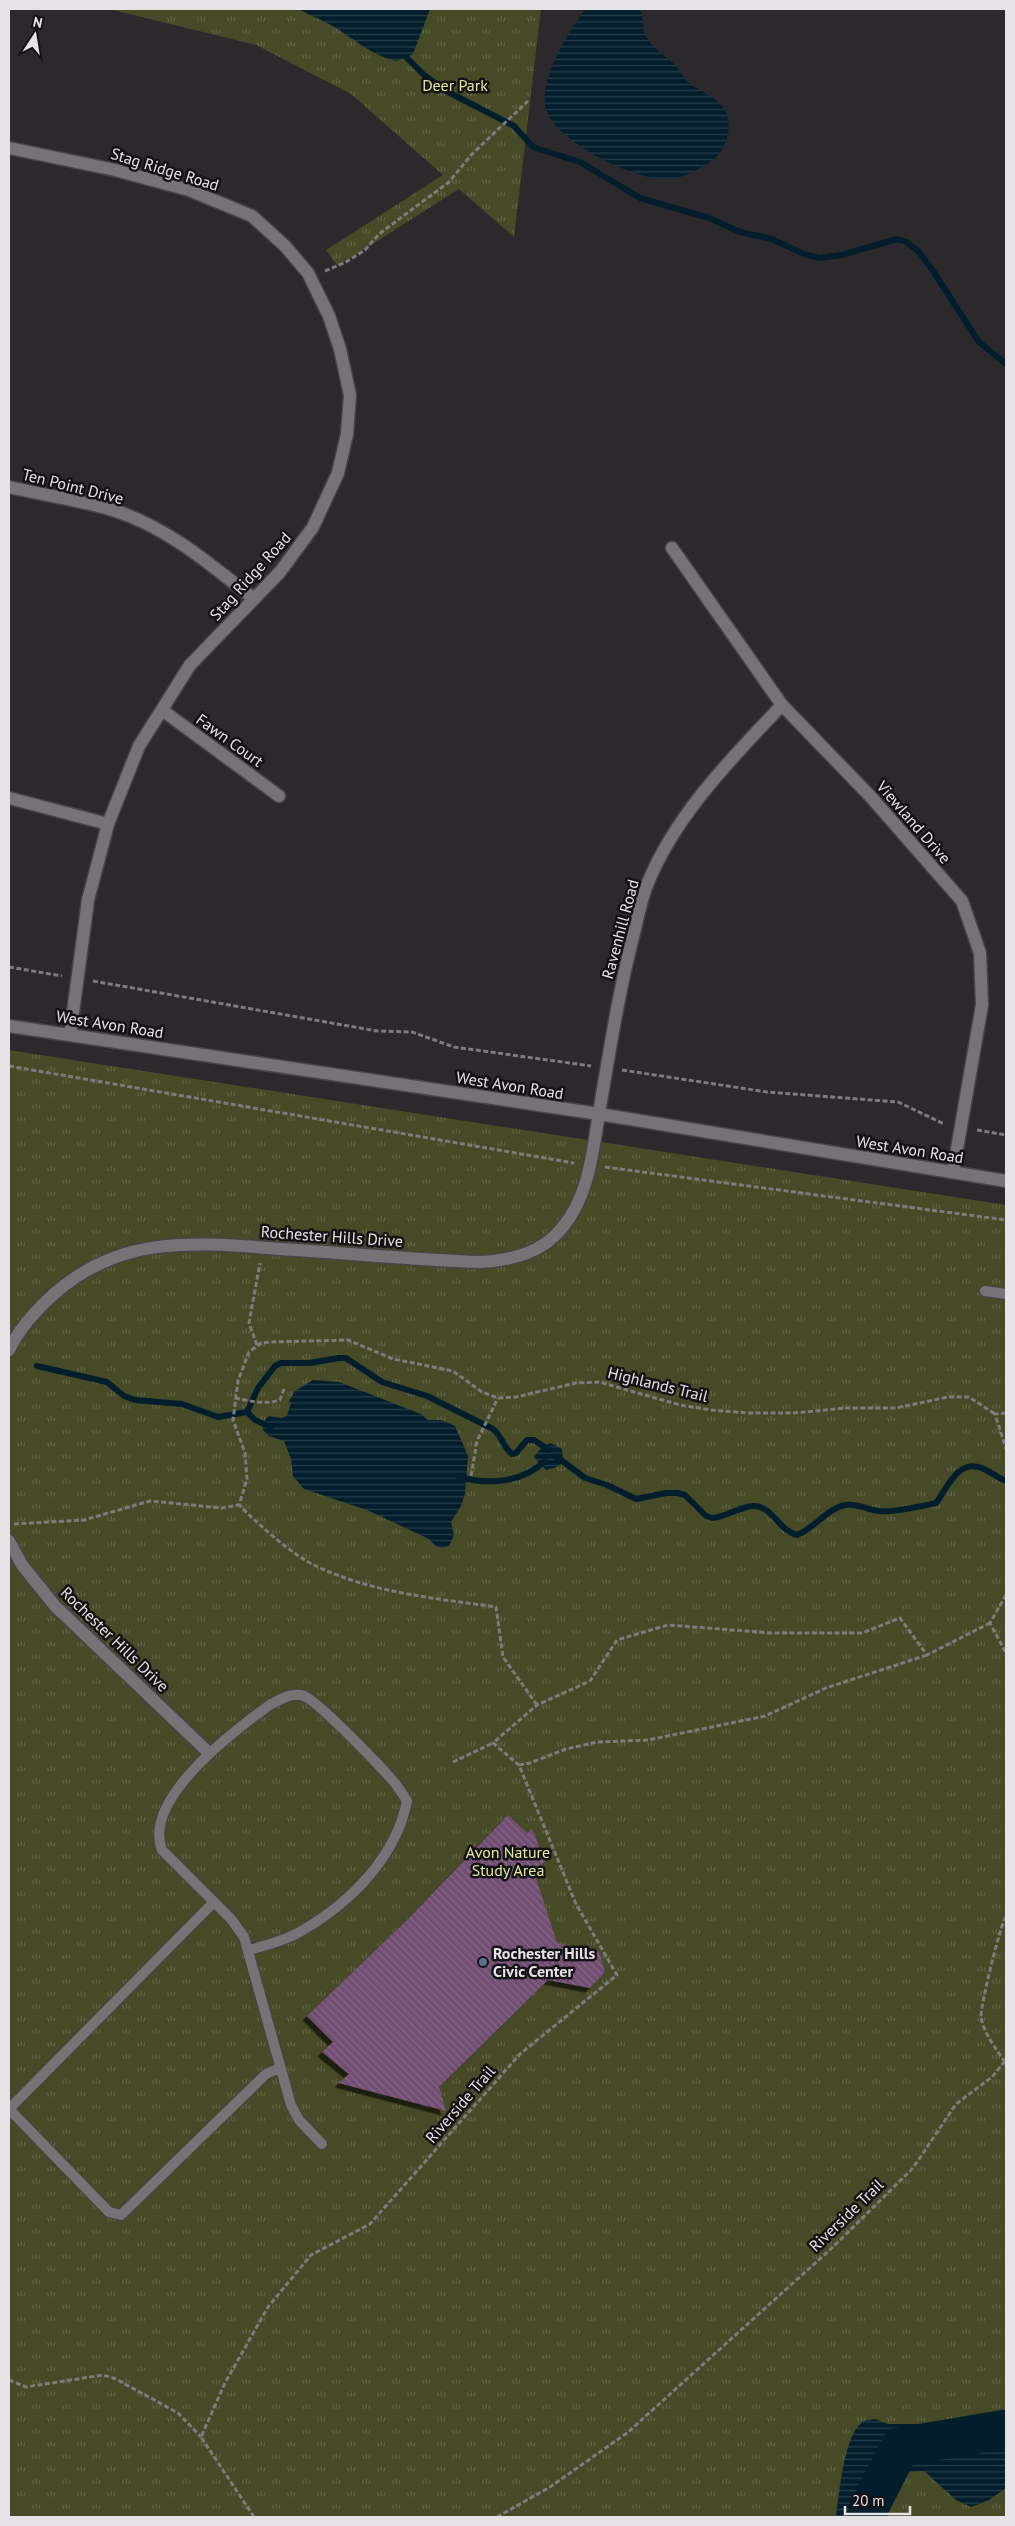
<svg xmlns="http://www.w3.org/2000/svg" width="1015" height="2526" font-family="'PT Sans',sans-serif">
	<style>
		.grass { fill: url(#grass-tufts) }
		.water { fill: url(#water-rules) }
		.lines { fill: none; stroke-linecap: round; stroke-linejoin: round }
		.stream { stroke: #021e2d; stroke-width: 6 }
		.river { stroke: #021e2d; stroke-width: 39 }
		.building { fill: url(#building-back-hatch); filter: url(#shadow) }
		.service-casing { stroke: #474447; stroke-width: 12 }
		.minor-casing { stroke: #474447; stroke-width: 15 }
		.tertiary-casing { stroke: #474447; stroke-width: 15 }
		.path { stroke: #7d7b7d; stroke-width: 3; stroke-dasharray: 5 2.5; stroke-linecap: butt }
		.service { stroke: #767376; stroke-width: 10 }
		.minor { stroke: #767376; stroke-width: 12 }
		.tertiary { stroke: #767376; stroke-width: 12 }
		.service-dot { fill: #5c6f8a; stroke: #141214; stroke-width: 2 }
		.labels { text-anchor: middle; stroke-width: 5; stroke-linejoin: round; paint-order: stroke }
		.park-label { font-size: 16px; fill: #e1ea99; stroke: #141214 }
		.street-label { font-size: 16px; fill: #e5e3e5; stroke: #141214 }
		.poi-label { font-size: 16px; font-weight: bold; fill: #e5e3e5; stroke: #141214; text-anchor: start }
	</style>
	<defs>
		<pattern id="grass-tufts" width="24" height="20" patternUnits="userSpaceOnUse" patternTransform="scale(1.25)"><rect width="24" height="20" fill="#474a26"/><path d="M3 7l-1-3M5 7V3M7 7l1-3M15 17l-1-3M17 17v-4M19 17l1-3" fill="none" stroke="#616445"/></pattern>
		<pattern id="water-rules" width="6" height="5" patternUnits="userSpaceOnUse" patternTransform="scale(1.25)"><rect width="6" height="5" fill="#021e2d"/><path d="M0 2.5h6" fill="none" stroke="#273f4b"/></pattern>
		<pattern id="building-back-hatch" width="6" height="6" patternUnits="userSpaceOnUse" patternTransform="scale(1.25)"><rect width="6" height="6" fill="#714d72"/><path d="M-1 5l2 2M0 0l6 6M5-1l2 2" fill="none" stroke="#856686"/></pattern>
		<filter id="shadow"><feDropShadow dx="-4.5" dy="4.5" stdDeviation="0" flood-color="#0009"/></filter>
	</defs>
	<rect width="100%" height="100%" fill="#2c292c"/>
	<g class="grass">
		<polygon points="109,9 541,9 514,237 459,189 338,266 326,250 443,175 351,94 256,45"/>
		<polygon points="9,1050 1006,1205 1006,2517 9,2517"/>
	</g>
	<g class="water">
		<path d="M298,9h132l-17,45 -16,7c-28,-6 -44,-24 -68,-37 -10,-5 -21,-10 -31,-15z"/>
		<path d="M586,9h53c6,7 2,17 6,25 7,15 20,21 31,32 4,5 7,11 11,15 14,13 37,17 41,37 3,15 -3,32 -14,41 -14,10 -27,18 -45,20 -32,3 -110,-36 -122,-67 -11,-27 22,-83 39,-103z"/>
		<path d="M313,1380l26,2 82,32 7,6h13l14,6 13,30 -3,38 -4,12 -10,16 3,13 -5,11c-9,4 -14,0 -20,-7l-62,-29 -63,-21 -11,-13 -2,-17 -7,-18 -15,-5 -6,-6c0,-6 1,-10 6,-14l12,2 6,-2 4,-13 -2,-2 6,-10z"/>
		<path d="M551,1443l11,6c2,17 -1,17 -16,21l-12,-13 9,-11z"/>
		<path d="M875,2419l13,5h42l33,21 20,7 20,-4 3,-4v44l-17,12 -18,7 -15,-7 -32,-29 -26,1 -8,10 -10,35h-44c3,-21 8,-85 28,-96 3,-1 8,-1 11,-2z"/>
	</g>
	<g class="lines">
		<g class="stream">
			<polyline points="407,58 424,75 448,92 514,126 533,147 580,162 640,198 709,218 740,232 772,239 804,254 819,258 842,255 897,239 907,242 920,253 933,271 979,342 1006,364"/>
			<path d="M37,1366l70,16 17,14 11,4 47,4 36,13 29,-5 11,-24 17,-22 6,-3h29l28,-5h8l36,24 45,14 66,33c9,7 10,18 19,25l4,-1 11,-13h7l15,10"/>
			<polyline points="247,1412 255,1420 270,1427"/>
			<path d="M557,1457l28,21 22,7 29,14 30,-6h11l8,2 21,21 6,2c14,-1 27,-11 41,-12 19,-1 26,25 44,29 18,-7 30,-27 49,-30 11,-2 22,5 33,6 14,2 43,-5 57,-8 10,-13 21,-42 42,-36 10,2 19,11 28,14"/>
			<path d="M459,1477c30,8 63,6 86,-16"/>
		</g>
		<polyline class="river" points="868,2517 868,2510 900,2447 1006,2429"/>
	</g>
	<polygon class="building" points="508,1815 527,1833 532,1829 545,1861 534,1872 557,1943 599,1952 605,1972 590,1988 548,1980 439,2087 446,2111 339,2083 349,2074 322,2052 333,2042 307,2016 407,1920"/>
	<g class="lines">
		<defs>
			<g id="service">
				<polyline points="985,1291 1006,1294"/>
				<path d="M249,1950c18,-5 38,-10 54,-20 48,-28 93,-73 104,-129 -4,-6 -8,-13 -13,-19 -12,-14 -76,-81 -90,-86 -11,-4 -23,3 -33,8 -36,26 -129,95 -109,146l69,69 13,18 47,168 8,15 23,24"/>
				<polyline points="9,2109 109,2212 121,2215 266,2074 280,2068"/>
				<polyline points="9,2109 214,1902"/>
			</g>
			<g id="minor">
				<polyline points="9,148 115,170 189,190 252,216 285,246 308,273 329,316 340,349 350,395 347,434 338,473 313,527 280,572 190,665 139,746 108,824 88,900 70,1035"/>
				<path d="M9,487c34,8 70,13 104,23 54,17 97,54 141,89"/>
				<polyline points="672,548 782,705 870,796 962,901 980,953 982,1005 953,1172"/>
				<polyline points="162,710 279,796"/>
				<polyline points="9,798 108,824"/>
				<path d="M9,1350c10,-21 27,-40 45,-56 72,-64 152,-50 241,-44 62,4 124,10 186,12 31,-2 61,-9 81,-34 28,-33 31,-80 38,-121 10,-58 19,-117 34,-174 4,-16 7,-33 13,-48 28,-70 84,-126 135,-180"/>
				<polyline points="9,1541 22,1565 55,1606 209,1753"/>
			</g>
			<polyline id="tertiary" points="9,1026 599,1114 1006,1181"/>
		</defs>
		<use href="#service" class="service-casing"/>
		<use href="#minor" class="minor-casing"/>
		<use href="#tertiary" class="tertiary-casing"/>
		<g class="path">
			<polyline points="325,271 346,262 365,250 379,234 449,182 472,154 528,101"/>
			<polyline points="9,967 62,976"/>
			<polyline points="93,981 377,1031 412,1032 454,1047 591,1066"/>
			<polyline points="9,1066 574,1163"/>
			<polyline points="622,1070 767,1092 898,1102 944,1124"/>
			<polyline points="977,1130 1006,1135"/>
			<polyline points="605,1167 1006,1220"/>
			<polyline points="257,1345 249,1323 260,1263"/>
			<path d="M235,1398c15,3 31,7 45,2l4,-11"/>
			<polyline points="1006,1413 995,1414 1006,1449"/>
			<polyline points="471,1476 477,1441 498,1398"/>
			<polyline points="14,1524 84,1520 150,1501 222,1508 239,1505"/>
			<polyline points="1006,1595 990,1623 1006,1653"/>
			<path d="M537,1705l-34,-48 -7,-50c-62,-9 -125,-14 -182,-42 -23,-11 -57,-42 -75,-60l8,-26 -2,-26 -12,-33 5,-39 11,-29 12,-9 10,-1 77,-2 45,19 60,12 29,21 16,6 18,-1 60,-14 23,-1 81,23 31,5 38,3h45l52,-5h50l52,-11h21l26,17"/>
			<polyline points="453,1762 493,1743"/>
			<polyline points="519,1765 530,1763 566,1749 597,1742 648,1740 765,1716 826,1688 927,1655"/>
			<path d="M1005,2062c-9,-13 -21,-29 -24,-44 -1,-11 19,-93 25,-101"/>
			<polyline points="9,2380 26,2387 103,2375 116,2379 178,2413 201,2437"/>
			<polyline points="254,2517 201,2437 225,2383 268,2307 311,2255 370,2224 520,2054 617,1975 576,1904 519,1765 493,1743 537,1705 590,1681 617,1640 668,1625 771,1633 862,1633 900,1618 927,1655 990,1623"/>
			<polyline points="497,2517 550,2487 627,2433 834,2246 913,2168 956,2104 992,2077 1006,2060"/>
		</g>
		<use href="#service" class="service"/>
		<use href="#minor" class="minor"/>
		<use href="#tertiary" class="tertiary"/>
	</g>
	<circle class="service-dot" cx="483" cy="1962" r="5"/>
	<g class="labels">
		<g class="park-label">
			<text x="455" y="91">Deer Park</text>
			<text x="508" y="1858">Avon Nature<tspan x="508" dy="18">Study Area</tspan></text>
		</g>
		<g class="street-label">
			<text transform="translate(165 169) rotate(17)" y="6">Stag Ridge Road</text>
			<text transform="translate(73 486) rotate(14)" y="6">Ten Point Drive</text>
			<text transform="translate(250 576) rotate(-48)" y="6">Stag Ridge Road</text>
			<text transform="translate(230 740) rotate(36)" y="6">Fawn Court</text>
			<text transform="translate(914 822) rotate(49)" y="6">Viewland Drive</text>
			<text transform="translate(620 929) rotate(-75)" y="6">Ravenhill Road</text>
			<text transform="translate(110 1024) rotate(9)" y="6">West Avon Road</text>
			<text transform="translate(510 1085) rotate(9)" y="6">West Avon Road</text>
			<text transform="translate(910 1149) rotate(9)" y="6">West Avon Road</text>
			<text transform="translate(332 1236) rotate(4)" y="6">Rochester Hills Drive</text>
			<text transform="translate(658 1384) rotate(14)" y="6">Highlands Trail</text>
			<text transform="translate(115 1639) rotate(44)" y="6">Rochester Hills Drive</text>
			<text transform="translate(460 2104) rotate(-49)" y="6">Riverside Trail</text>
			<text transform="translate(846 2215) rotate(-44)" y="6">Riverside Trail</text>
		</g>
		<g class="poi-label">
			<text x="493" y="1959">Rochester Hills<tspan x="493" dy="18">Civic Center</tspan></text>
		</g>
	</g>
	<rect width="1015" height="2526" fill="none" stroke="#e5e3e5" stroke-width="20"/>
	<g transform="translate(35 35) rotate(12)" stroke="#141214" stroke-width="4" paint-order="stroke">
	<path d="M0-4L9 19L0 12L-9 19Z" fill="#e5e3e5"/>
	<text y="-8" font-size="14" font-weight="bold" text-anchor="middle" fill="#e5e3e5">N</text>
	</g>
	<path d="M845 2506v8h65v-8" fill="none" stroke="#e5e3e5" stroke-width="2.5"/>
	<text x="852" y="2506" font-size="15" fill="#e5e3e5" stroke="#141214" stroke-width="4" paint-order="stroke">20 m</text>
</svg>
